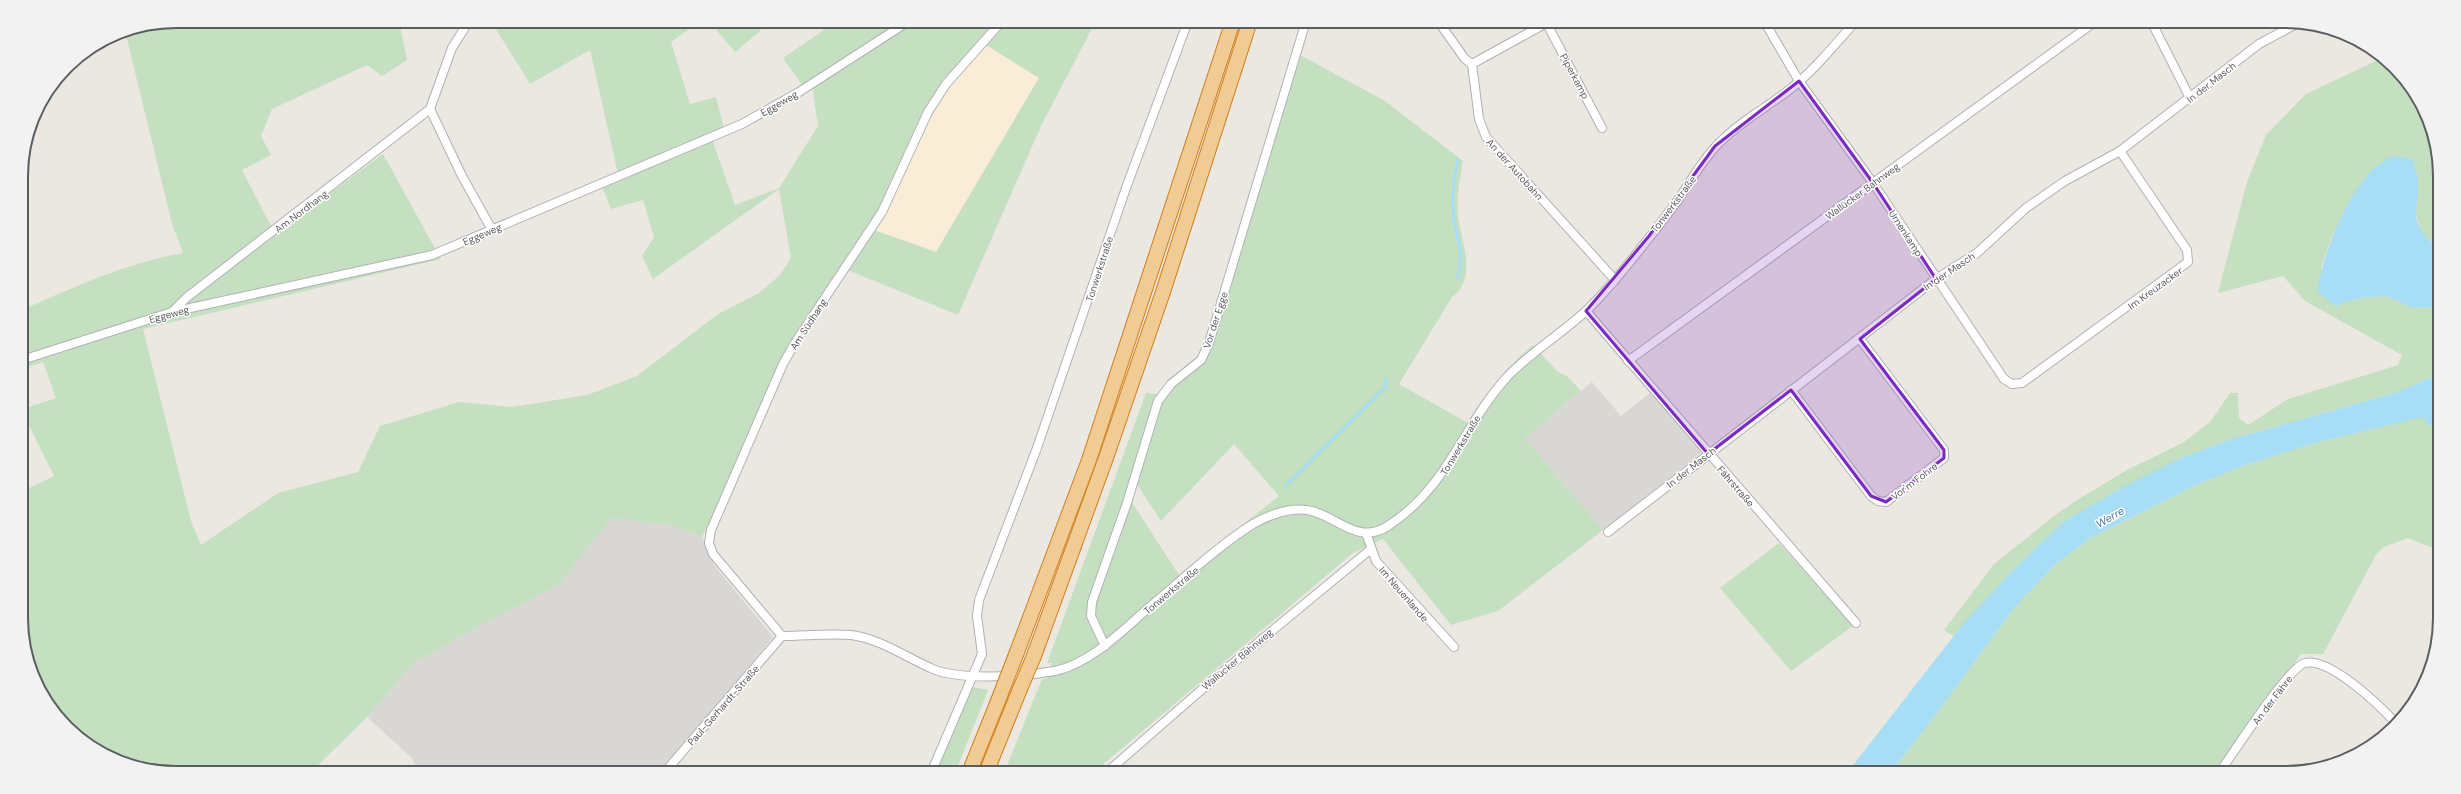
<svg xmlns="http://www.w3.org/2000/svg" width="2461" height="794" font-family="'DM Sans',sans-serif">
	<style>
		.commercial { fill: #f9edd8 }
		.industrial { fill: #d9d7d4 }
		.green { fill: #c5e0c0; fill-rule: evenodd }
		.water { fill: #a8def5 }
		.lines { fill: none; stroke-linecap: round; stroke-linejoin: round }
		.stream { stroke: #a8def5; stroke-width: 3 }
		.street-casing { stroke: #afb2b5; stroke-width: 10 }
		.highway-casing { stroke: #d37e19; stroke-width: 16 }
		.street { stroke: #fff; stroke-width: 8 }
		.highway { stroke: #f0cb93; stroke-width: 14 }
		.highway-bridge-casing { stroke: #d37e19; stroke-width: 16; stroke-linecap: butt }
		.highway-bridge { stroke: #f0cb93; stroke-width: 14 }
		.marked { fill: #7b2cbf; fill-opacity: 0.2; stroke: #7b2cbf; stroke-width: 3; stroke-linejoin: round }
		.labels { text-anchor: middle; stroke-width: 3; stroke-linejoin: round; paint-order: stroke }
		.street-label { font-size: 10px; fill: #5a5e60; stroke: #fff }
		.water-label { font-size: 11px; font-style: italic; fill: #457c9c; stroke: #fff }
		.rim { fill: none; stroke: #5a5e60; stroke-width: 2 }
	</style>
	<rect width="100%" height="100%" fill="#ebe7e1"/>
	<polygon class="commercial" points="983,43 1039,78 936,252 871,229 930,112 947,84"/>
	<g class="industrial">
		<polygon points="1592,382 1621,416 1651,392 1702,452 1603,530 1525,438"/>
		<polygon points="611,518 670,525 702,537 714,565 773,637 662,773 419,773 412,758 367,717 413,664 467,633 560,584"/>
	</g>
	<g class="green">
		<path d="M176,21h223l8,39 -25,16 -15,-11 -95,44 -11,27 10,19 -29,15 33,64 108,-80 58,105 -298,70 48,192 10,24 77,-52 80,-21 22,-46 79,-24 53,5 75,-12 50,-19 81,-62 41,-21 21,-18 11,-17 -12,-69 -126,90 -11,-23 12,-19 -11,-37 -32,9 -9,-23 17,-8 -29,-128 -60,34 -39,-63h210l-30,21 19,62 26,-7 9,36 -13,6 23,66 44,-17 39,-62 -6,-41 -7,4 -22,-31 54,-37h162l-54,63 -64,128 -87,129 -92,196 -32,-12 -59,-7 -51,66 -93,49 -54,31 -46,53 -57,56h-134l-41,-5 -37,-16 -38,-31 -23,-34 -13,-39 -1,-157 31,-15 -31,-63v-4l33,-11 -13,-36 -21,7v-59c52,-23 104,-47 161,-57l-11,-29 -47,-193z"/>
		<polygon points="709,21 755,21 761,30 735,52"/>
		<polygon points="1003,21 1096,21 1042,124 958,315 845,269 871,229 936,252 1039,78 983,43"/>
		<path d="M1300,55l85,46 78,60c-3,17 -7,37 -5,55 3,23 20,63 -6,81l-53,87 69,39c16,-29 39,-57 65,-78l25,27 9,4 14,15 -56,47 78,92 -105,81 -47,14 -68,-86 -30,14 -260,220h-89l38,-94h4l6,-16h-5l99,-270 19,2 37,-32 10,-17zM1234,444l45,52 -100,79 -53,-82 5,-18 30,46z"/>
		<path d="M2382,58c26,21 51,54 55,88 4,32 0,66 1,98l-4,1 -14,-14 -5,-22 3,-27 -69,22 -18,35 -10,29 14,38 25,-8 26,-2 27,12 25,-1v67l-40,18 -169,48 -48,18 -118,64 -50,48 -60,66 -9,-6 50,-66 64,-51 24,-16 45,-27 57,-28 27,-21 19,-28h8l1,25 9,7 40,-26 110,-34 4,-10 -97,-54 -22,-25 -65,17 29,-111 19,-47 40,-41z"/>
		<polygon points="2439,412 2440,551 2408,538 2384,547 2376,555 2323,654 2301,654 2217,773 1890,773 1931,721 2014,608 2056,564 2090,538 2203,482 2246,465 2311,444"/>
		<polygon points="1779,543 1853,626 1791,671 1720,588"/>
		<polygon points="972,687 988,690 955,773 935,773"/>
	</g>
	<g class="water">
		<path d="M2392,156l20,3c2,7 6,16 6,24 1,31 -11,36 16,62l4,-1v63l-25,1 -27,-12 -26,2 -25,8 -18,-15c7,-39 28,-92 55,-121 6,-5 14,-10 20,-14z"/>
		<polygon points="2438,374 2439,412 2436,413 2439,436 2422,417 2311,444 2246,465 2203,482 2090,538 2056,564 2014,608 1931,721 1890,773 1847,773 1963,624 2013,570 2063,522 2127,485 2181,458 2229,440 2398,392"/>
	</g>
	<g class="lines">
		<g class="stream">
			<path d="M1458,160c-4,17 -6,35 -5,53 3,25 12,38 5,65"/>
			<polyline points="1285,486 1385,388 1387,379"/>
		</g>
		<defs>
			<g id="street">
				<polyline points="1438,21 1465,59 1472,64"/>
				<polyline points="1764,21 1799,81 1873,183 2004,379 2012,384 2022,383 2188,262 2187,250 2120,151"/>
				<polyline points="2151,21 2190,98"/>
				<polyline points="1547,24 1602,128"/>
				<polyline points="1472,64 1479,119 1486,137 1615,280"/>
				<polyline points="1472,64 1550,21"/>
				<polyline points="430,109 462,176 492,230"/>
				<polyline points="1586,311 1856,623"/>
				<polyline points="172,312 186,298 430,109 452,48 469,21"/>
				<polyline points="22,360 172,312 432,255 742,124 799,92 909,21"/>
				<polyline points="1628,361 2096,21"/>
				<polyline points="1791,390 1871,496 1878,501 1886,502 1944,458 1944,450 1860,339"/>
				<polyline points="1608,532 1936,279 1977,253 2026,208 2065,181 2120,151 2259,44 2298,23"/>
				<polyline points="1366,533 1376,561 1454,647"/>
				<path d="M782,636c22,0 47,-3 69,-1 30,4 54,22 82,34 28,12 92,7 122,2 34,-7 66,-39 91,-61 35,-29 69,-62 107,-86 18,-10 39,-18 59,-13 27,7 46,34 76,15 61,-40 73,-98 119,-149 24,-25 54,-43 79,-66 10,-9 19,-20 28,-30 22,-26 44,-54 64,-81 13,-19 24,-40 40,-56 21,-22 48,-36 71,-54 25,-19 46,-46 67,-69"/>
				<polyline points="782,636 713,554 709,543 711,530 783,364 795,343 882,212 928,112 946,84 1002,21"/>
				<polyline points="1105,646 1091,616 1092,602 1127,503 1158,401 1171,384 1201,360 1209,343 1306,21"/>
				<polyline points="664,773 782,636"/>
				<polyline points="931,773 982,654 977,616 979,600 1037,448 1126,188 1188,21"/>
				<polyline points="1106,773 1215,678 1371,549"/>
				<path d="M2219,773c14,-19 69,-106 86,-110 25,-6 75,43 91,60"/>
			</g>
			<g id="highway">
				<polyline points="1017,652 1089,460 1233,21"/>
				<polyline points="1034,656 1107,455 1163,292 1250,21"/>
				<polyline points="969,773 996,706"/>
				<polyline points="986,773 1020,689"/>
			</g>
		</defs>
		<use href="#street" class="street-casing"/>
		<use href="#highway" class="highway-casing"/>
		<use href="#street" class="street"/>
		<use href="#highway" class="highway"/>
		<defs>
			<g id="highway-bridge">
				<polyline points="1020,689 1034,656"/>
				<polyline points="996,706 1017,652"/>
			</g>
		</defs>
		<use href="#highway-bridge" class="highway-bridge-casing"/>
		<use href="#highway-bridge" class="highway-bridge"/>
	</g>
	<path class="marked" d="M1799,81l74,102 63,96 -76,60 84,111v8l-58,44 -15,-6 -80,-106 -83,64 -122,-143 63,-75 66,-90z"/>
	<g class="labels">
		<g class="street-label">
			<text transform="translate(1575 76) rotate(62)" y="4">Piperkamp</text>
			<text transform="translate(2211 82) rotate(-38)" y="4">In der Masch</text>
			<text transform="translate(779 103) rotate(-30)" y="4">Eggeweg</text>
			<text transform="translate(1515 169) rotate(48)" y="4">An der Autobahn</text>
			<text transform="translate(1862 191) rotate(-36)" y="4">Wallücker Bahnweg</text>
			<text transform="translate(1673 204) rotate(-53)" y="4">Tonwerkstraße</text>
			<text transform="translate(301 211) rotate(-37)" y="4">Am Nordhang</text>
			<text transform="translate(1906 233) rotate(57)" y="4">Urnenkamp</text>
			<text transform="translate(482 234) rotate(-23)" y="4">Eggeweg</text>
			<text transform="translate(1099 269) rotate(-72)" y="4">Tonwerkstraße</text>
			<text transform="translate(1949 271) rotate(-34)" y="4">In der Masch</text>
			<text transform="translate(2155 288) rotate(-36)" y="4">Im Kreuzacker</text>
			<text transform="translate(169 314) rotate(-15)" y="4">Eggeweg</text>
			<text transform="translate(1215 320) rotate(-72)" y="4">Vor der Egge</text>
			<text transform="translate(808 324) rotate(-57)" y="4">Am Südhang</text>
			<text transform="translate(1460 445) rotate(-59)" y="4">Tonwerkstraße</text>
			<text transform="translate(1691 467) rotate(-38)" y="4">In der Masch</text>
			<text transform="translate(1914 481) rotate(-37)" y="4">Vor'm Fohre</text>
			<text transform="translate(1736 486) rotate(49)" y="4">Fährstraße</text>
			<text transform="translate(1171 590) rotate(-40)" y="4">Tonwerkstraße</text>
			<text transform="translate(1404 594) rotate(49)" y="4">Im Neuenlande</text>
			<text transform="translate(1237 659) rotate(-40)" y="4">Wallücker Bahnweg</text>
			<text transform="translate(2272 700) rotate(-53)" y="4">An der Fähre</text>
			<text transform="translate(723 705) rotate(-49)" y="4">Paul-Gerhardt-Straße</text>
		</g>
		<g class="water-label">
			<text transform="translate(2110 517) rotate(-30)" y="4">Werre</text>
		</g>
	</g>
	<path d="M0 0H2461V794H0ZM176 28H2285A148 148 0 0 1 2433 176V618A148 148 0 0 1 2285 766H176A148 148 0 0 1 28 618V176A148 148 0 0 1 176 28Z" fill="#f2f2f2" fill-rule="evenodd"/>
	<path class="rim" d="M176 28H2285A148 148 0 0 1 2433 176V618A148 148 0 0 1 2285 766H176A148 148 0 0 1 28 618V176A148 148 0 0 1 176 28Z"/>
</svg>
